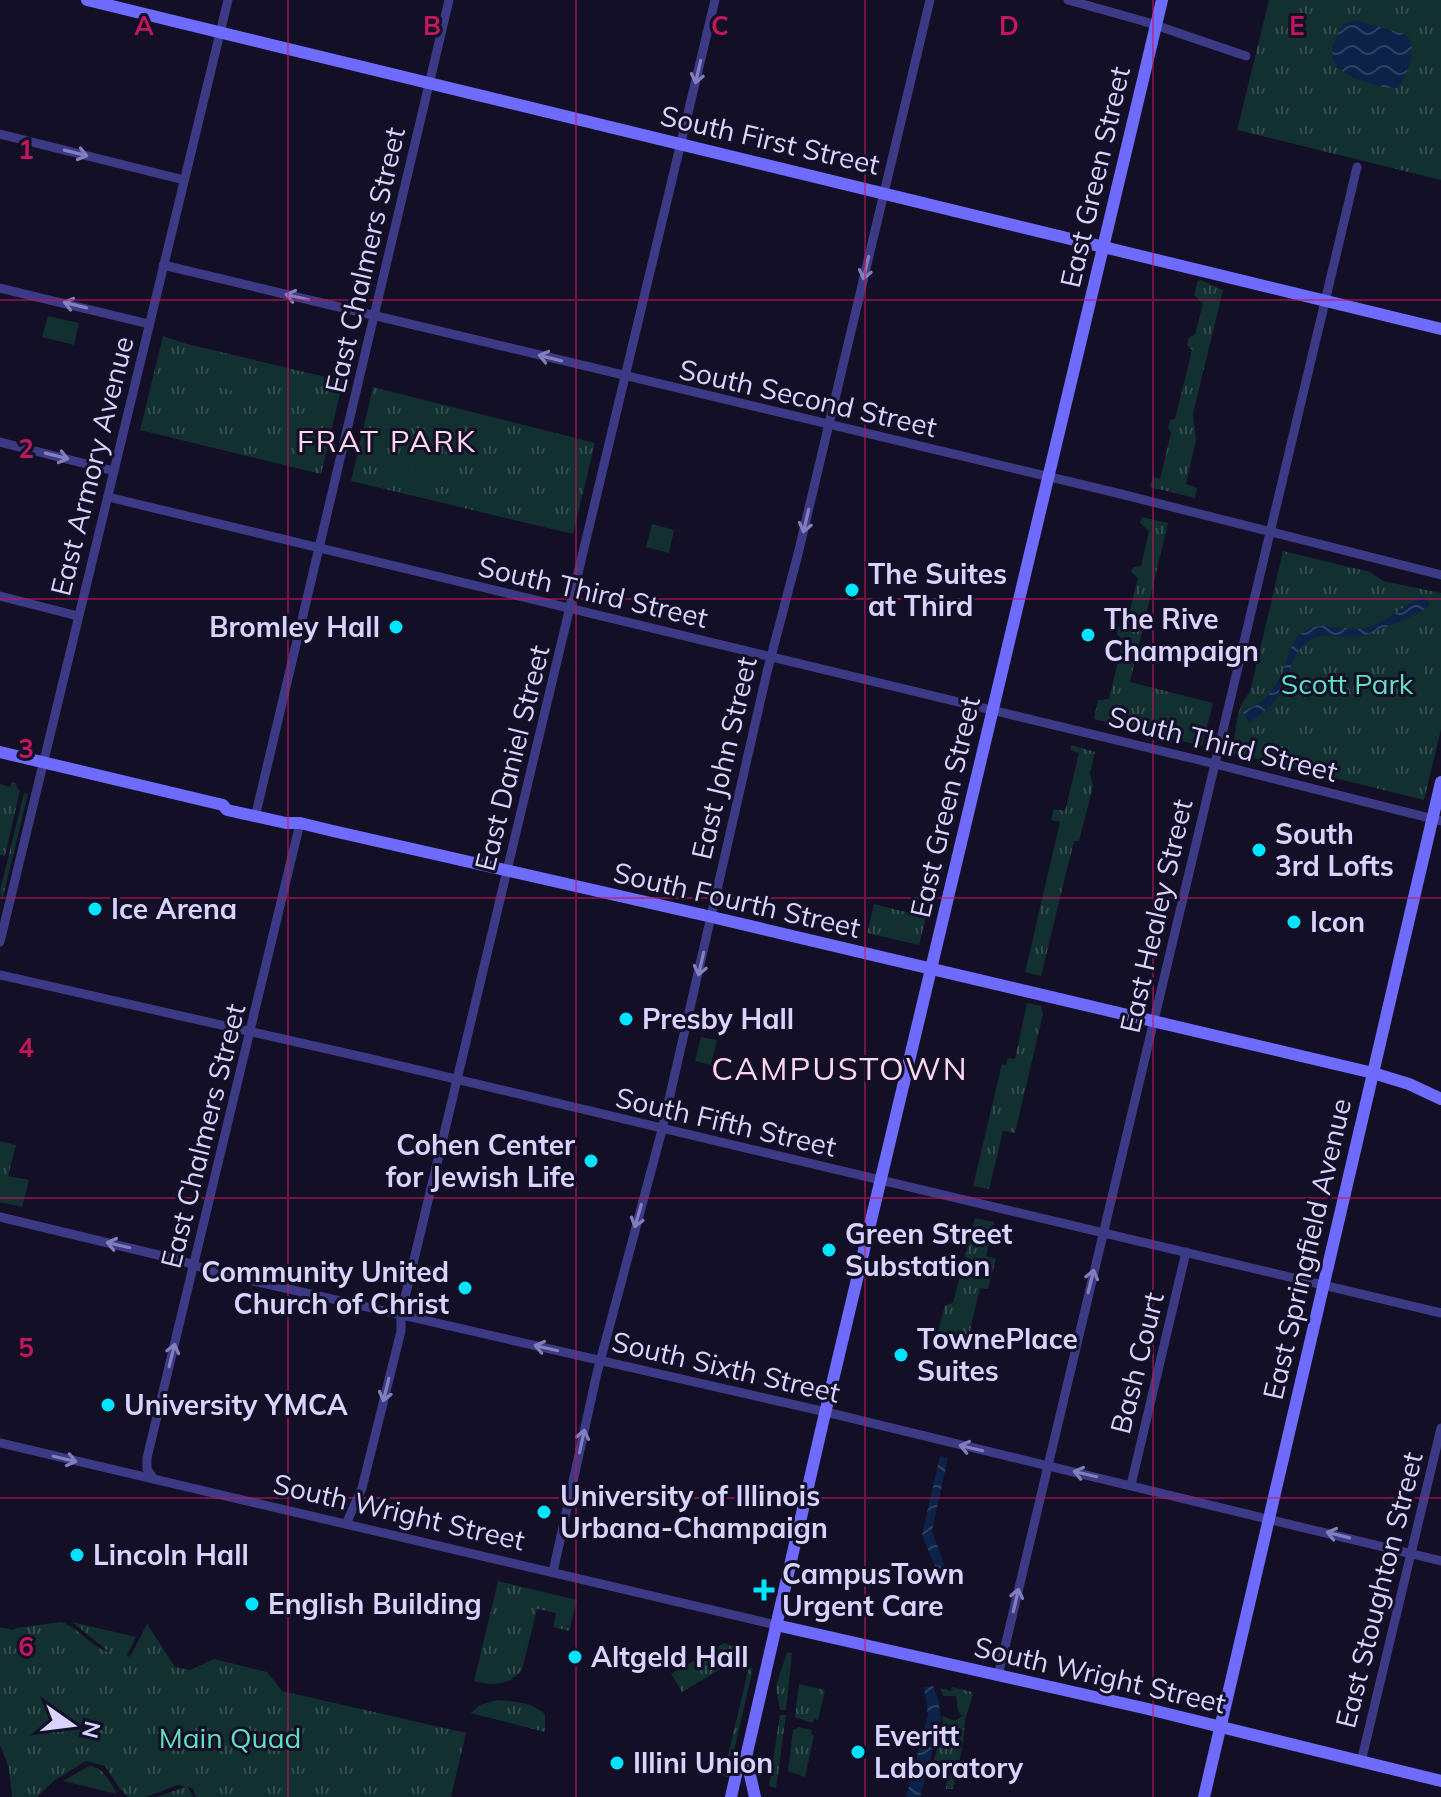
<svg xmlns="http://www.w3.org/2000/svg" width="1441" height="1797" font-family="Mulish,sans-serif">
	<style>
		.grass { fill: url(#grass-tufts) }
		.garden { fill: #12302f }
		.water { fill: url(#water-waves) }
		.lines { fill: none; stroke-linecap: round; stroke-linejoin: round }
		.street { stroke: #3d3a85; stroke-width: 9 }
		.secondary { stroke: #6f6bff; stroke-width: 12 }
		.oneway { stroke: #837fbc }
		.grid { fill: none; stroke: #c2185b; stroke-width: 2; stroke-opacity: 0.55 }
		.poi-dot { fill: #00e5ff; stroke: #130f26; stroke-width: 3 }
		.labels { text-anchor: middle; stroke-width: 6; stroke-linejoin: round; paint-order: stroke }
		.street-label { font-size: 28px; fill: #d9d4ff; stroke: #130f26 }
		.poi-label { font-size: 28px; font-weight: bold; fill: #d9d4ff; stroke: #130f26; text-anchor: start }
		.park-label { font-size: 28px; fill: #5fe0c0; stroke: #130f26 }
		.neighbourhood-label { font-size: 30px; letter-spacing: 2px; fill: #ffd6f0; stroke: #130f26 }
		.quarter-label { font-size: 32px; letter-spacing: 2px; fill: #ffd6f0; stroke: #130f26 }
		.grid-label { font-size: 26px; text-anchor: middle; font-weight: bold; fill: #c2185b; stroke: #130f26; stroke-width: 6; stroke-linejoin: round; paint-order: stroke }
	</style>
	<defs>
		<pattern id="grass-tufts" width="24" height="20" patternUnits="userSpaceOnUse" patternTransform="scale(2)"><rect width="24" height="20" fill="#12302f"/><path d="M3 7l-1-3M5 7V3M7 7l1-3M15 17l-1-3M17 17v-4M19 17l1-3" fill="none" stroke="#344d4e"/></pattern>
		<pattern id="water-waves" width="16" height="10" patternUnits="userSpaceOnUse" patternTransform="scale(2)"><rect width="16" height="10" fill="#0c2248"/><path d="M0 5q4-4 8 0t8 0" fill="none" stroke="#2f4163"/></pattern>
	</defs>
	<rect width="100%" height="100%" fill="#130f26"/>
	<g class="grass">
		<polygon points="1269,0 1441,0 1441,180 1237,130"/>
		<polygon points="1201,280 1223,290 1193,414 1196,440 1186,484 1197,488 1195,498 1150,487 1153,476 1160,479 1171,433 1168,428 1170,420 1175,419 1192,350 1187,345 1189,337 1195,335 1203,303 1194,295 1198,281"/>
		<polygon points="163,336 187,344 343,381 321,474 140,430"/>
		<polygon points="373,387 595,443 573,534 351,481"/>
		<polygon points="1142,517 1168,523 1130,682 1213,703 1202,746 1094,719 1098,700 1109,699 1123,640 1117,634 1118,627 1126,626 1138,578 1131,572 1133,567 1141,566 1149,531 1140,523"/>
		<path d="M1283,551l87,21 13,9 58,12v136l-17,71 -192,-47c5,-23 2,-43 18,-61z"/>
		<polygon points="1071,745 1095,752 1090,773 1093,786 1079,841 1074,841 1041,976 1025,972 1060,822 1051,820 1054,809 1065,811 1079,753 1070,750"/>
		<polygon points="12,782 16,783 17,789 20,790 5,856 0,855 0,784 10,787"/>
		<polygon points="24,793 28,794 2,901 0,891"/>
		<polygon points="874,904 926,917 919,945 867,933"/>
		<polygon points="1027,1003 1041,1006 1043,1014 1015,1133 1003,1131 989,1189 973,1186 1002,1064 1006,1065 1008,1058 1015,1059"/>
		<polygon points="0,1141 16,1145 8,1176 29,1180 22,1207 0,1202"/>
		<polygon points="975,1218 994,1222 986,1256 996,1259 988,1289 980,1288 967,1343 937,1336 945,1305 953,1303"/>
		<path d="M498,1581l79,19 -8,31 -16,-4 3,-14 -19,-4 -15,61c-14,16 -29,16 -48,11z"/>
		<path d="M62,1622c18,7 30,26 47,30l-37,-30 64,15 -9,18 3,2 17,-33 28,43 15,3 24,-11 53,13 15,19 184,42 -15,64h-255l-3,-8 -5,-2 5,10h-36l28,-10 -7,-2 -32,12h-18l-8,-8 -15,-23 -19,-5 -31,19 -18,17h-25l-3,-29 -9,-23v-118l14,3 2,-2z"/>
		<polygon points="724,1643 737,1647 734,1661 682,1692 671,1674"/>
		<polygon points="787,1652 792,1653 786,1710 780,1710 776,1687"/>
		<polygon points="749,1667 753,1668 728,1777 723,1776"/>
		<polygon points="799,1684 825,1690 818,1720 814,1719 813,1723 795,1717"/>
		<polygon points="952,1687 972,1692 973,1695 965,1720 963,1744 953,1789 946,1789 947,1778 941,1771 931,1770 943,1729 942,1716 955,1721 962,1716 958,1711 956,1696 943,1696 940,1688 951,1691"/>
		<path d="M497,1700c17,1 35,3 48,14v18l-74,-19 9,-8z"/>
		<polygon points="780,1715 786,1715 776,1788 769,1786"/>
		<polygon points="799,1727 812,1730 811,1734 814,1736 805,1777 788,1771 793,1730"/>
		<path d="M89,1766c14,0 22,18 28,28l-54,-13z"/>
	</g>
	<g class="garden">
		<polygon points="48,316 79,323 74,345 42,337"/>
		<polygon points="219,368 252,378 247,395 214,385"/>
		<polygon points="415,454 457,464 451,489 409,479"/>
		<polygon points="652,524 674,530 669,553 646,547"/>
		<polygon points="1408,665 1425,669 1416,704 1399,700"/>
		<polygon points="701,1037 717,1040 711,1065 695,1061"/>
	</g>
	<g class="water">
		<path d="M1355,20l50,14c14,11 3,42 -7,54 -12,1 -21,-3 -32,-6 -35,-11 -43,-25 -23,-58z"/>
		<path d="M1423,597l6,5v4c-5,6 -63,31 -72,31 -18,2 -32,-7 -48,4 -20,12 -19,41 -33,58 -7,10 -17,17 -27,24l-7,-12c3,-2 7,-2 11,-4 9,-4 20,-17 25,-26 10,-15 9,-38 25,-49 21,-14 46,2 66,-5 20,-6 34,-23 54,-30z"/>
		<polygon points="940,1456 948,1458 932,1531 945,1567 937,1572 922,1535"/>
		<polygon points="933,1686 938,1698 941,1720 920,1797 906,1797 928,1715 924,1687"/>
	</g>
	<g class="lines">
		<g class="street">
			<polyline points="1068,0 1143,21 1246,56"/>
			<polyline points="0,134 184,180"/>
			<polyline points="163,265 1117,493 1441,575"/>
			<polyline points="0,288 149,324"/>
			<polyline points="0,442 114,471"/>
			<polyline points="108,497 1199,760 1441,821"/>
			<polyline points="0,596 78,616"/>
			<polyline points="257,809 449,0"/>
			<polyline points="0,942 228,0"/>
			<polyline points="0,975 367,1058 1441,1313"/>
			<polyline points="0,1217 179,1260 218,1273 826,1412 1441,1561"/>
			<polyline points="0,1443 776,1625"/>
			<polyline points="154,1479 147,1469 147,1458 300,823"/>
			<polyline points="1131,1485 1186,1252"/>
			<polyline points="346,1524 362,1488 401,1331 401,1314 715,0"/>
			<polyline points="553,1572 597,1373 662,1130 767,672 798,554 930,0"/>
			<polyline points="998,1676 1357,167"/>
			<polyline points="1361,1762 1441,1428"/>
		</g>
		<g class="secondary">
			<polyline points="87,0 1441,329"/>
			<polyline points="0,752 223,805 227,810 286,823 300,823 333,831 712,917 1373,1073 1409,1084 1441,1099"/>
			<polyline points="776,1625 1148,1709 1441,1781"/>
			<polyline points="746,1757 755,1797"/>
			<polyline points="731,1797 738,1766 746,1757 822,1426 1162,0"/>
			<polyline points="1204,1797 1441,782"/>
		</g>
	</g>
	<defs><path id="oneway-shaft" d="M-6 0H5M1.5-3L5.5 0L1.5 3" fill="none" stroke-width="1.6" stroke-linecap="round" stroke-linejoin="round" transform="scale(2)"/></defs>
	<g class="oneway">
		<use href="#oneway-shaft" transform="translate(698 72) rotate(103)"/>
		<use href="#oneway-shaft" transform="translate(76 153) rotate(14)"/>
		<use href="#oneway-shaft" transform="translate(866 268) rotate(103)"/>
		<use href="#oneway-shaft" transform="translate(297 297) rotate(-167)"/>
		<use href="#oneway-shaft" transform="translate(75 305) rotate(-166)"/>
		<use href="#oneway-shaft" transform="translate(550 358) rotate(-166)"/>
		<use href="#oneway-shaft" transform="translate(57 456) rotate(14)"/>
		<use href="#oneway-shaft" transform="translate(806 521) rotate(103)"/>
		<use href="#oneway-shaft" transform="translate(701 964) rotate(103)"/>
		<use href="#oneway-shaft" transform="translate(638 1216) rotate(106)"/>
		<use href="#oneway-shaft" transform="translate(118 1245) rotate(-167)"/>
		<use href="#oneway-shaft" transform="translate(1091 1281) rotate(-76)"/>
		<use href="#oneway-shaft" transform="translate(546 1348) rotate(-167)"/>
		<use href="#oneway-shaft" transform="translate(172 1355) rotate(-76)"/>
		<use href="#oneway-shaft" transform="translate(386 1390) rotate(104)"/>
		<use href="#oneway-shaft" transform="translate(582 1441) rotate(-78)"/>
		<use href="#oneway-shaft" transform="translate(971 1448) rotate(-167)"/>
		<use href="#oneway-shaft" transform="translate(65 1459) rotate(13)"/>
		<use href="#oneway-shaft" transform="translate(1085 1474) rotate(-167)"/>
		<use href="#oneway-shaft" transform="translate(1338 1535) rotate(-166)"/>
		<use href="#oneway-shaft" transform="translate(1016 1600) rotate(-77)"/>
	</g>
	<path class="grid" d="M288,0v1797M576,0v1797M865,0v1797M1153,0v1797M0,300h1441M0,599h1441M0,898h1441M0,1198h1441M0,1498h1441"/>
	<g class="poi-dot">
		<circle cx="852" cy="590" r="8"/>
		<circle cx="396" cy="627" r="8"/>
		<circle cx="1088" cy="635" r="8"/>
		<circle cx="1259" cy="850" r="8"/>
		<circle cx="95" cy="909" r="8"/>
		<circle cx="1294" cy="922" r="8"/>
		<circle cx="626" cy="1019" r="8"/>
		<circle cx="591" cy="1161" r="8"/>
		<circle cx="829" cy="1250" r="8"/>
		<circle cx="465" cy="1288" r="8"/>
		<circle cx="901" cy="1355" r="8"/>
		<circle cx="108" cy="1405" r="8"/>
		<circle cx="544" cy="1512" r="8"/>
		<circle cx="77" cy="1555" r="8"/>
		<path d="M760 1578h8v8h8v8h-8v8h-8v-8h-8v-8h8z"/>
		<circle cx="252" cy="1604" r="8"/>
		<circle cx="575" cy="1657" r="8"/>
		<circle cx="858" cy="1752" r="8"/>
		<circle cx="617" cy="1763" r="8"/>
	</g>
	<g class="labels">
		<g class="street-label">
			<text transform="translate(770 140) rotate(13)" y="10">South First Street</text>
			<text transform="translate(1095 177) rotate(-77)" y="10">East Green Street</text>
			<text transform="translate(365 260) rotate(-77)" y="10">East Chalmers Street</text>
			<text transform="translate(808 398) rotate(13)" y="10">South Second Street</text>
			<text transform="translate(92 466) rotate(-76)" y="10">East Armory Avenue</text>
			<text transform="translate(593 592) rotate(13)" y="10">South Third Street</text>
			<text transform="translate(1223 744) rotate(14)" y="10">South Third Street</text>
			<text transform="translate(512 758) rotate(-76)" y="10">East Daniel Street</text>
			<text transform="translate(724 758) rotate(-77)" y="10">East John Street</text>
			<text transform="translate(945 807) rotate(-77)" y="10">East Green Street</text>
			<text transform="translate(737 900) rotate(13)" y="10">South Fourth Street</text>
			<text transform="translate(1156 916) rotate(-77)" y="10">East Healey Street</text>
			<text transform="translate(726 1122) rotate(13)" y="10">South Fifth Street</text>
			<text transform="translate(203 1136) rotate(-76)" y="10">East Chalmers Street</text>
			<text transform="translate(1307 1249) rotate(-77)" y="10">East Springfield Avenue</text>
			<text transform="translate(1137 1363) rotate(-76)" y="10">Bash Court</text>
			<text transform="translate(726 1367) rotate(13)" y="10">South Sixth Street</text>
			<text transform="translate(399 1512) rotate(13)" y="10">South Wright Street</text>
			<text transform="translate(1379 1590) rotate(-76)" y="10">East Stoughton Street</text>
			<text transform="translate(1100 1675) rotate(13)" y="10">South Wright Street</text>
		</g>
		<g class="poi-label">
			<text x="868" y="584">The Suites<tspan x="868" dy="32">at Third</tspan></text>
			<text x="1104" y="629">The Rive<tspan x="1104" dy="32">Champaign</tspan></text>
			<text x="380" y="637" text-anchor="end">Bromley Hall</text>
			<text x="1275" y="844">South<tspan x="1275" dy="32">3rd Lofts</tspan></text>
			<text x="111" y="919">Ice Arena</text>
			<text x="1310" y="932">Icon</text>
			<text x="642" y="1029">Presby Hall</text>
			<text x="575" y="1155" text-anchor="end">Cohen Center<tspan x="575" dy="32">for Jewish Life</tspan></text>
			<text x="845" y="1244">Green Street<tspan x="845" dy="32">Substation</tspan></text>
			<text x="449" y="1282" text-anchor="end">Community United<tspan x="449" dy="32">Church of Christ</tspan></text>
			<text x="917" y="1349">TownePlace<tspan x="917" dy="32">Suites</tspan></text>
			<text x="124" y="1415">University YMCA</text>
			<text x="560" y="1506">University of Illinois<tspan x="560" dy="32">Urbana-Champaign</tspan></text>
			<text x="93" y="1565">Lincoln Hall</text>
			<text x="782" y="1584">CampusTown<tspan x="782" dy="32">Urgent Care</tspan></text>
			<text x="268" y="1614">English Building</text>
			<text x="591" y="1667">Altgeld Hall</text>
			<text x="874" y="1746">Everitt<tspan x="874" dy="32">Laboratory</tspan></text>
			<text x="633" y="1773">Illini Union</text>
		</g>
		<g class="park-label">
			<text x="1347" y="694">Scott Park</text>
			<text x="230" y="1748">Main Quad</text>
		</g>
		<g class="neighbourhood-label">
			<text x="387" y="452">FRAT PARK</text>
		</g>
		<g class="quarter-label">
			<text x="840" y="1080">CAMPUSTOWN</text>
		</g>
	</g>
	<g class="grid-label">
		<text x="144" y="35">A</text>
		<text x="432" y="35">B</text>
		<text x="720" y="35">C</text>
		<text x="1009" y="35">D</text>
		<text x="1297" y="35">E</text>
		<text x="26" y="159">1</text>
		<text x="26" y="458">2</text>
		<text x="26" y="758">3</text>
		<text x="26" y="1057">4</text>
		<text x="26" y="1357">5</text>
		<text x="26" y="1656">6</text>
	</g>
	<g transform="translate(72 1725) rotate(104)" stroke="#130f26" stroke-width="6" paint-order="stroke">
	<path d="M0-6L14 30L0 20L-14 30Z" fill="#d9d4ff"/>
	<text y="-12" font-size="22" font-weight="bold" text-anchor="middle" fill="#d9d4ff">N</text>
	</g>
</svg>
